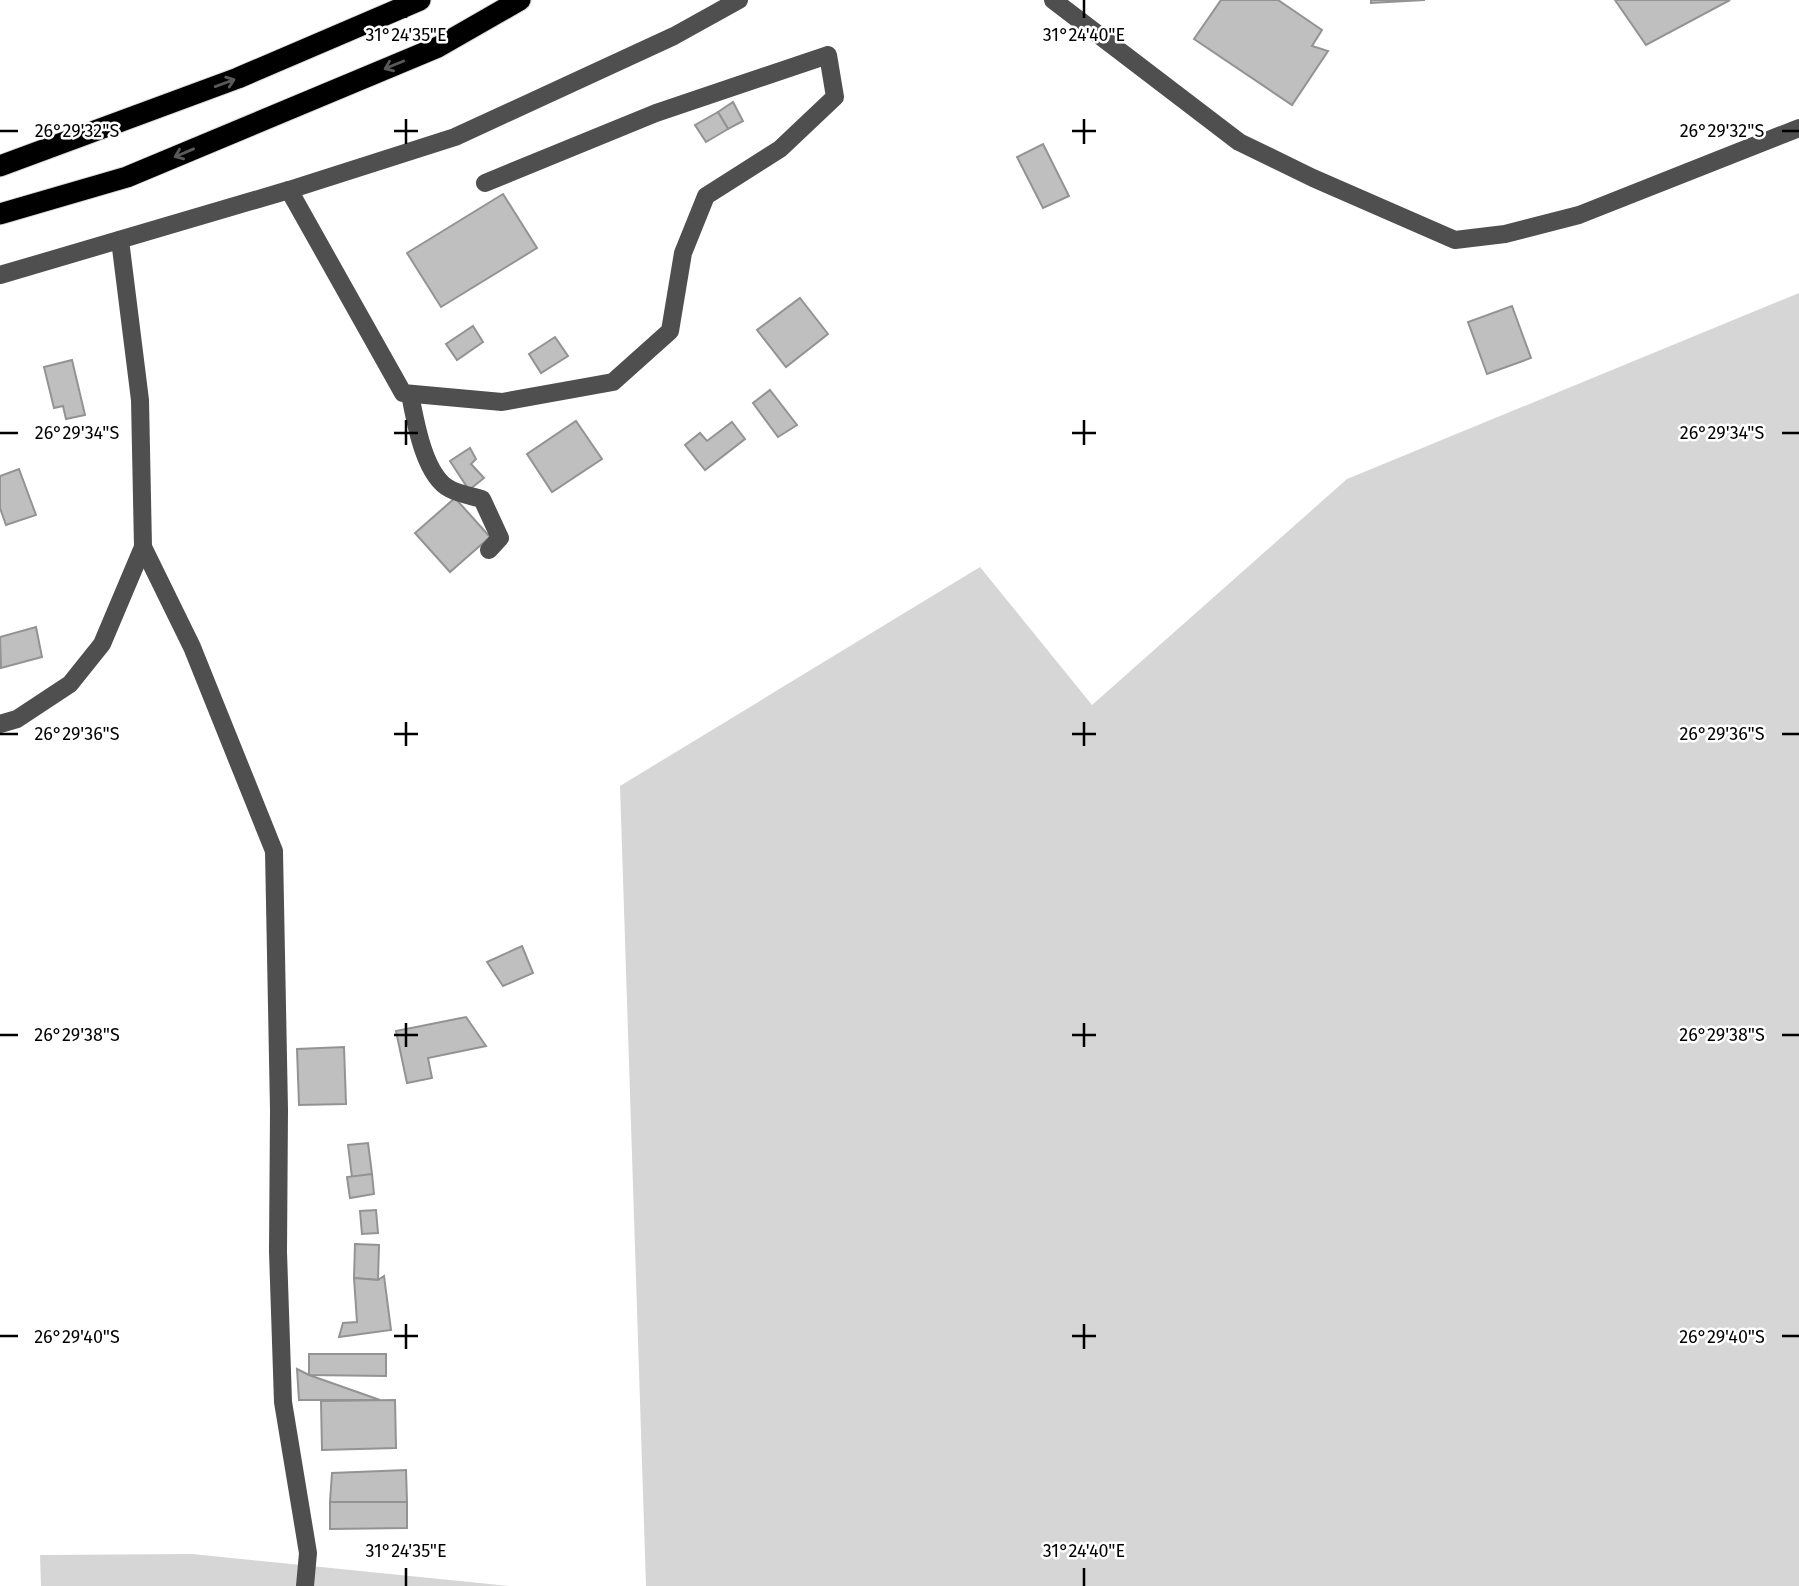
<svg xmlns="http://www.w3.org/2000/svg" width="1799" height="1586" font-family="'Fira Sans',sans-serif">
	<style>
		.green { fill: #d6d6d6 }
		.building { fill: #bfbfbf; stroke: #939393; stroke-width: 2 }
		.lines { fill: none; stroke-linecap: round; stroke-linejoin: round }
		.highway-casing { stroke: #dbdbdb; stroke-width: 23 }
		.minor { stroke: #4f4f4f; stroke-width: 18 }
		.highway { stroke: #000; stroke-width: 21 }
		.oneway { stroke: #595959 }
		.ticks { fill: none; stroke: #000; stroke-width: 2.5 }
		.ticks-label { font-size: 18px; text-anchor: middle; fill: #000; stroke: #fff; stroke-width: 5; stroke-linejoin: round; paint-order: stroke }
	</style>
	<rect width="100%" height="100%" fill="#fff"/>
	<g class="green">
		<polygon points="1799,293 1799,1586 646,1586 620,786 980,567 1092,705 1347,479"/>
		<polygon points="192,1554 509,1586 41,1586 40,1555"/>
	</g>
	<g class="building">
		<polygon points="1221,0 1278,0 1322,30 1312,46 1328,51 1292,105 1194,39"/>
		<polygon points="1371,0 1425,0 1371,3"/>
		<polygon points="1615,0 1730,0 1646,45"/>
		<polygon points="733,102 743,121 728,129 718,112"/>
		<polygon points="718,112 728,129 706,142 695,125"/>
		<polygon points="1043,144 1069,196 1043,208 1017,157"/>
		<polygon points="503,194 537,248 441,307 407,253"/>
		<polygon points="800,298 828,334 786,367 757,330"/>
		<polygon points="1512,306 1531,358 1487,374 1468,322"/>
		<polygon points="473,326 483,342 457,360 446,344"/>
		<polygon points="555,337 568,356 541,373 529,354"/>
		<polygon points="72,360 85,415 66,419 63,406 54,408 44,367"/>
		<polygon points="770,390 797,425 778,437 753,403"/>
		<polygon points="576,421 602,459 552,492 527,454"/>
		<polygon points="732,422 745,439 705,470 685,445 700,433 707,441"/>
		<polygon points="470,448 476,459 471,464 484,478 469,490 450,461"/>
		<polygon points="19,469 36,515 6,525 0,508 0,476"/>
		<polygon points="455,498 490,537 450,572 415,533"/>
		<polygon points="36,627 42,657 1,668 0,637"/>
		<polygon points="522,946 533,973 503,986 487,962"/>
		<polygon points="466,1017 486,1046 428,1058 432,1078 407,1083 396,1031"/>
		<polygon points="344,1047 346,1104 299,1105 297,1049"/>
		<polygon points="368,1143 372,1174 352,1177 348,1145"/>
		<polygon points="372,1174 374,1194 350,1198 347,1177"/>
		<polygon points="376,1210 378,1233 362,1234 360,1211"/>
		<polygon points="355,1244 379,1245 378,1280 354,1278"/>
		<polygon points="384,1276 391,1330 339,1337 343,1323 357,1322 354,1278 378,1280"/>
		<polygon points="309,1354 386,1354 386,1376 309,1375"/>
		<polygon points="297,1369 309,1375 380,1400 299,1400"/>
		<polygon points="395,1400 396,1448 322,1450 321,1401"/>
		<polygon points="406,1470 407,1502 330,1502 332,1473"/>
		<polygon points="330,1502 407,1502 407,1528 330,1529"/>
	</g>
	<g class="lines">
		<defs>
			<g id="highway">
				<polyline points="0,166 238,78 420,0"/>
				<polyline points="0,214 127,177 438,47 520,0"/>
			</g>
		</defs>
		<use href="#highway" class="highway-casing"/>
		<g class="minor">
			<polyline points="1053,0 1239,142 1313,178 1455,240 1505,234 1579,215 1799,128"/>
			<polyline points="289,190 403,393 502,402 613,382 670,331 683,253 706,196 780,149 835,97 828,55 656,113 485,183"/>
			<polyline points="0,275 289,190 455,137 674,36 739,0"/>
			<path d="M410,394c5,26 14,82 40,95 9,5 22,7 32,10l18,39 -11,12"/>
			<polyline points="143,547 192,647 274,851 279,1110 278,1252 283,1402 308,1553 305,1586"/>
			<polyline points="0,724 17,719 70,684 102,644 143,547 140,400 120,240"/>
		</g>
		<use href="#highway" class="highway"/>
	</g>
	<defs><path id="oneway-shaft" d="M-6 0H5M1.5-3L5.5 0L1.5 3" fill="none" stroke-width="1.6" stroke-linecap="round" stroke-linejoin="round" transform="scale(1.75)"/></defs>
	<g class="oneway">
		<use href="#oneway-shaft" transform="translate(394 65) rotate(158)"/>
		<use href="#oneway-shaft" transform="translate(225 83) rotate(-20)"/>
		<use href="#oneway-shaft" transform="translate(184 153) rotate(157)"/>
	</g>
	<path class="ticks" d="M406,0v18M1084,0v18M406,119v25M1084,119v25M0,131h18M394,131h24M1072,131h24M1782,131h17M406,420v25M1084,420v25M0,433h18M394,433h24M1072,433h24M1782,433h17M406,722v24M1084,722v24M0,734h18M394,734h24M1072,734h24M1782,734h17M406,1023v24M1084,1023v24M0,1035h18M394,1035h24M1072,1035h24M1782,1035h17M406,1324v25M1084,1324v25M0,1336h18M394,1336h24M1072,1336h24M1782,1336h17M406,1568v18M1084,1568v18"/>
	<g class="ticks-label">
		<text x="406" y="41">31°24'35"E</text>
		<text x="1084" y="41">31°24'40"E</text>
		<text x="77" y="137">26°29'32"S</text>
		<text x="1722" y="137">26°29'32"S</text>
		<text x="77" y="439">26°29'34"S</text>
		<text x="1722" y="439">26°29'34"S</text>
		<text x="77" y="740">26°29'36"S</text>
		<text x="1722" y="740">26°29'36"S</text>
		<text x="77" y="1041">26°29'38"S</text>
		<text x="1722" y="1041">26°29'38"S</text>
		<text x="77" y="1343">26°29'40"S</text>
		<text x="1722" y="1343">26°29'40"S</text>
		<text x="406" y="1557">31°24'35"E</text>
		<text x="1084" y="1557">31°24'40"E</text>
	</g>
</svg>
